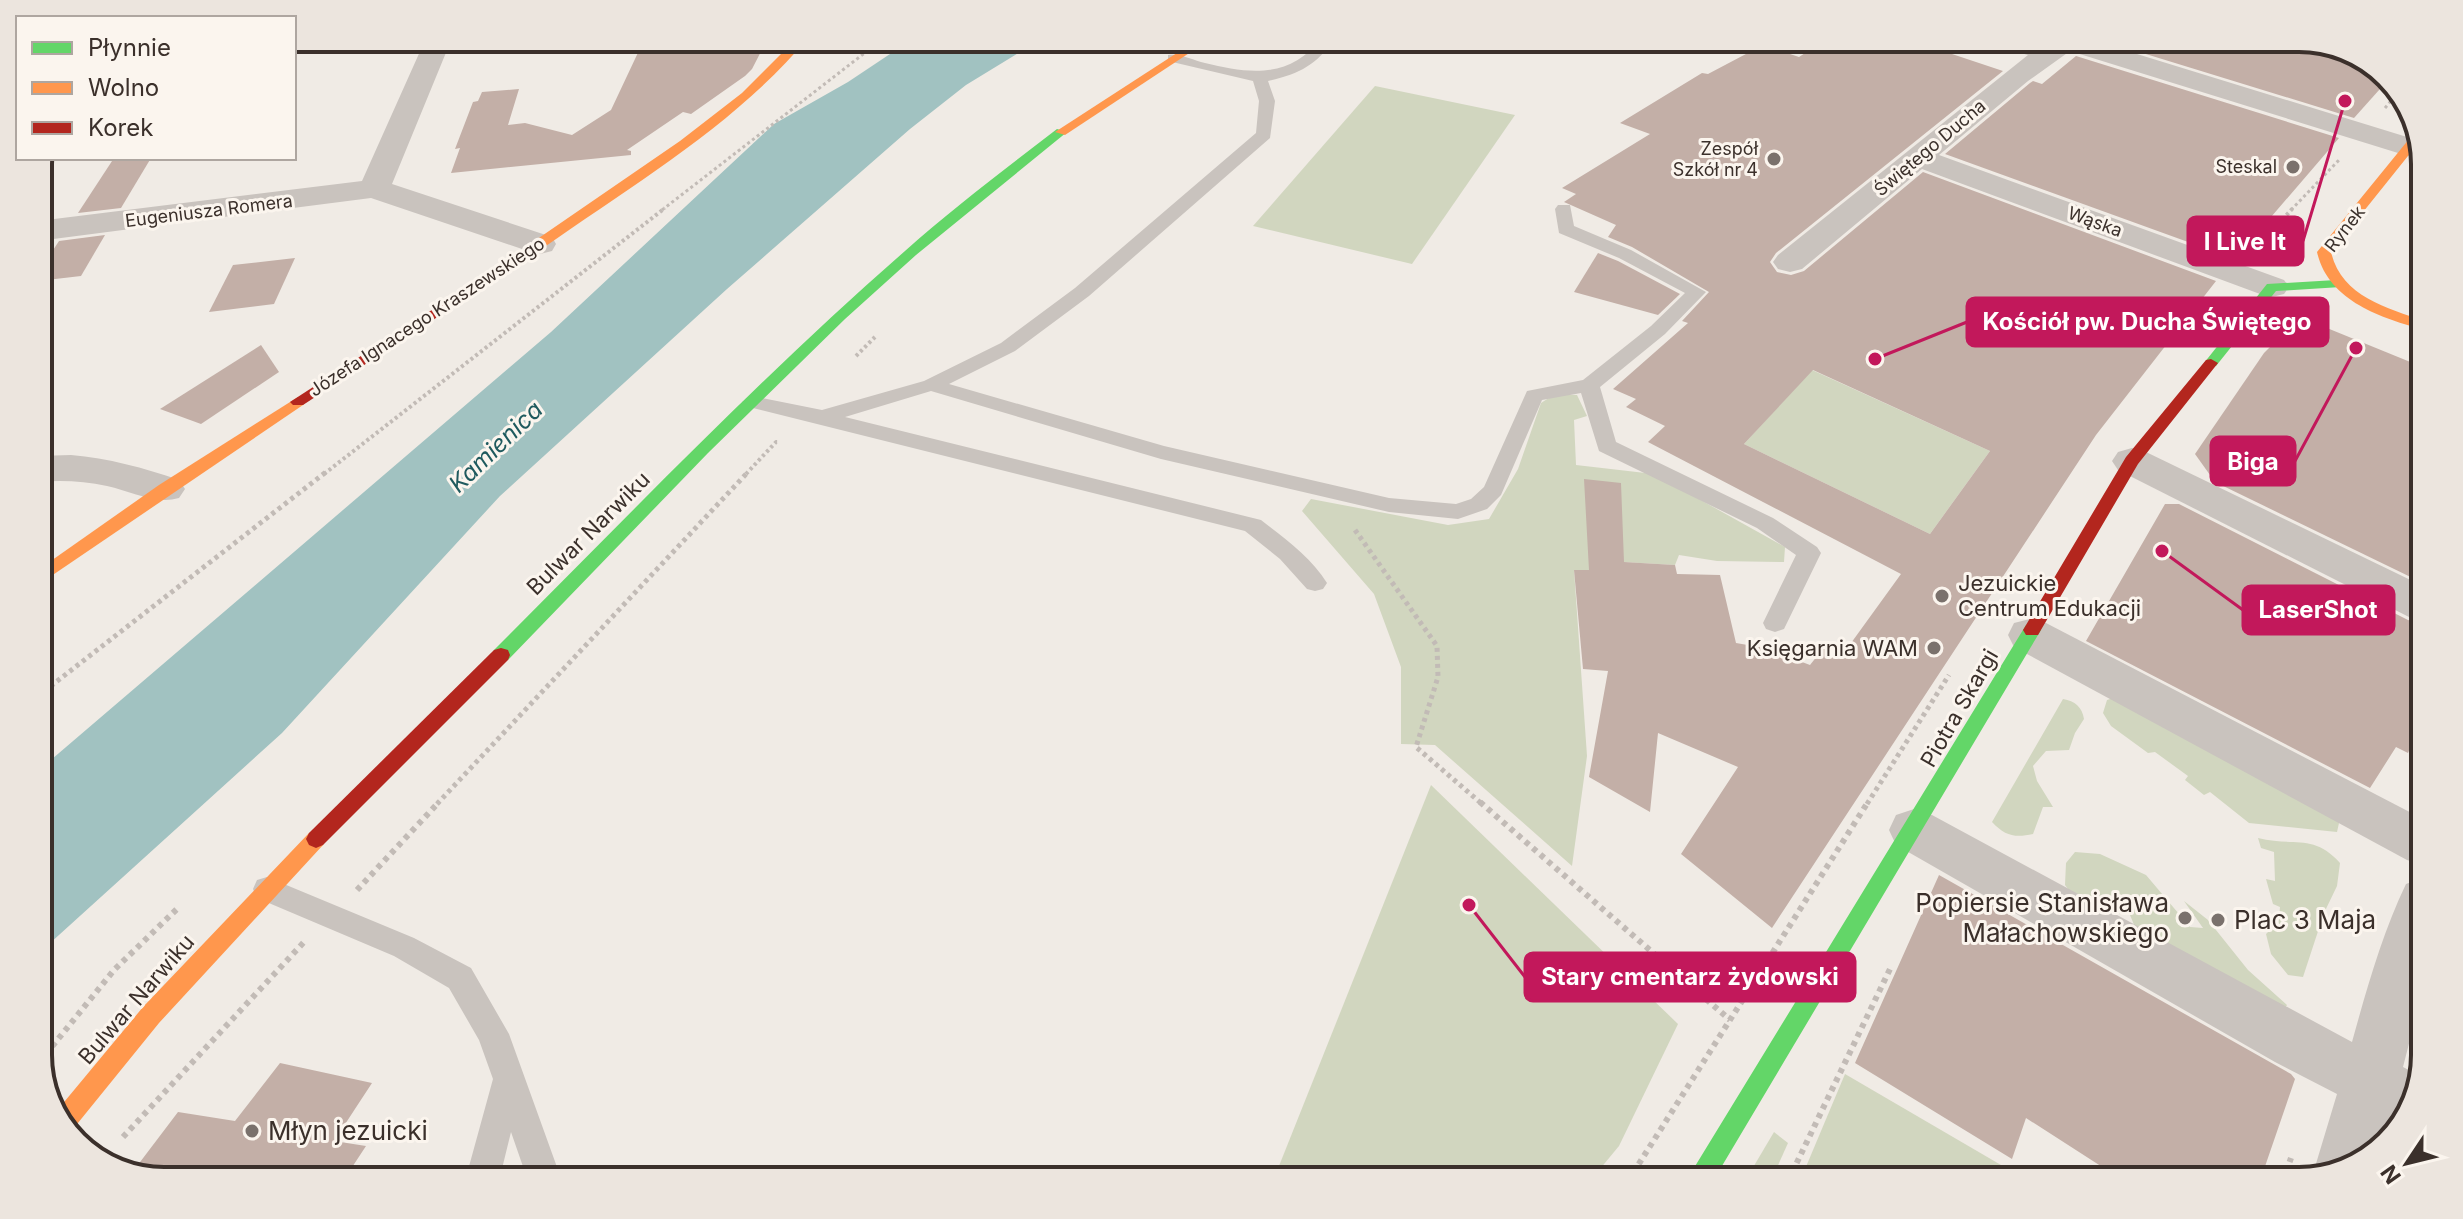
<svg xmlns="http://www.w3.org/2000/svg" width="2463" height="1219" font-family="Inter,sans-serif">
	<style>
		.green { fill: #d1d6bf }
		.water { fill: #a1c2c1 }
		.building { fill: #c3afa7; fill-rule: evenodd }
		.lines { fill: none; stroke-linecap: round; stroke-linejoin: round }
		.path-far3 { stroke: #c2bbb6; stroke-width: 3; stroke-dasharray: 3 3; stroke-linecap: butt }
		.path-far2 { stroke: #c2bbb6; stroke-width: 4; stroke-dasharray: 3 3; stroke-linecap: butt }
		.path-far1 { stroke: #c2bbb6; stroke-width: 5; stroke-dasharray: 4 4; stroke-linecap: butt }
		.path { stroke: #c2bbb6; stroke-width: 6; stroke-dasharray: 5 5; stroke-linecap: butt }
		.lane { fill: #c9c3be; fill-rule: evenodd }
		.street { fill: #c9c3be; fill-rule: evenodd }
		.fast { fill: #63d668; fill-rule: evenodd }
		.slow { fill: #ff974d; fill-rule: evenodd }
		.jam { fill: #b3261e; fill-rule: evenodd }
		.poi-dot { fill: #7a716c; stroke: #fbf5ee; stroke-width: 3 }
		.labels { text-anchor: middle; stroke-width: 6; stroke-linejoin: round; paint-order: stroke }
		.far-street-label { font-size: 18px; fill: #3b302b; stroke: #fbf5ee }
		.far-poi-label { font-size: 18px; fill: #3b302b; stroke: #fbf5ee; text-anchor: end }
		.street-label { font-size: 22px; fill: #3b302b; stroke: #fbf5ee }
		.poi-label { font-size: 22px; fill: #3b302b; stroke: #fbf5ee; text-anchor: start }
		.water-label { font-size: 24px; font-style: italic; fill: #1f5a5e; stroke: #fbf5ee }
		.near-poi-label { font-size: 26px; fill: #3b302b; stroke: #fbf5ee; text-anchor: start }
		.rim { fill: none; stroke: #3b302b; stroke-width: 4 }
		.leader { fill: none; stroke: #c2185b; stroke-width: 3 }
		.callout-dot { fill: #c2185b; stroke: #fbf5ee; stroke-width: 3 }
		.callout { fill: #c2185b; stroke: #c2185b; stroke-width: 3 }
		.callout-label { font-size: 24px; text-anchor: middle; font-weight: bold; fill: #fff }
	</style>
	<rect width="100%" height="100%" fill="#f0ebe5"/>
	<g class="green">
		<polygon points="1375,86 1515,115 1412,264 1253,226"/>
		<polygon points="1812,370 1990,451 1930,534 1744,444"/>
		<polygon points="1555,394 1577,395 1587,416 1574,420 1576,465 1654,474 1785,547 1784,562 1717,561 1679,555 1675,565 1589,560 1589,570 1574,570 1587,756 1572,866 1435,745 1401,744 1401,667 1374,594 1302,511 1311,499 1448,525 1489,519 1518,469 1541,403"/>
		<polygon points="2122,695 2341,814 2337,832 2249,823 2210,792 2204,795 2185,780 2188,776 2155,752 2148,753 2111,726 2103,713 2107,700"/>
		<path d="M2063,699c12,2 19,8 21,20l-9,14 -6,17 -23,1 -13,15 4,15 16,26h-10l-10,27c-18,4 -28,2 -41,-12z"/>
		<polygon points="1431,785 1678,1024 1619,1146 1590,1181 1273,1181"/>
		<path d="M2258,838c34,9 56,-5 82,25l-3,23 -13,27 -21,64 -15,-2 -17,-21 -5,-20 5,-5 7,1 2,-23 -7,-3 -7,-25 9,2 -1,-29 -13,-4z"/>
		<polygon points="2075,852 2100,854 2146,875 2190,927 2203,928 2184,901 2208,920 2248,970 2287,1005 2281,1015 2139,937 2130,915 2125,913 2111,915 2075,898 2065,885 2066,863"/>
		<polygon points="1845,1074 2025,1179 2027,1181 1800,1181"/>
		<polygon points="1774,1132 1788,1143 1771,1181 1745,1181"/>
	</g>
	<polygon class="water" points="914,38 1043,38 966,85 910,129 727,289 500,496 282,733 38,954 38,771 551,332 774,124 848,82"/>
	<g class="building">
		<polygon points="768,38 752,69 745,76 691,114 683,112 627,150 631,151 631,155 451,173 460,148 455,149 473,102 478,101 482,92 519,89 508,125 525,123 572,135 611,110 643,42"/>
		<path d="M1828,38h76l99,33 -227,182 -6,9 7,10 14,3 13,-4 119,-99 293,109 -120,154 -324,493 -91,-74 57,-87 -80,-34 -8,79 -61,-35 19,-106 -25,-2 -9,-99h15l-5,-91 37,4 3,79 51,3 2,9 43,1 16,68 29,5 45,17 19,-24 17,9 55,-76 -253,-132 17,-16 -39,-19 10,-8 -23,-10 75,-66 -6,-2 27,-29 -77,-45 -24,-10 8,-12 -52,-23 12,-8 -14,-6 88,-54 -30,-11 82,-50 6,1 55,-29 36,12zM1813,370l177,81 -60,83 -186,-90z"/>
		<polygon points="2300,38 2355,51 2388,80 2354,118 2097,39"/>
		<polygon points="2076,56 2339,138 2235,259 1945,154 2030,83 2033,81 2042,84"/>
		<polygon points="114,158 151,158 121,208 78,213"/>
		<polygon points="105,235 81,276 38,281 38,273 59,241"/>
		<polygon points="1598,253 1618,261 1680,294 1658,315 1574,292"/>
		<polygon points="295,258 274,304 209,312 233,265"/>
		<polygon points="2300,317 2425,368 2425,584 2215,482 2195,454 2264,353"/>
		<polygon points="261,345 279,372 201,424 160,409"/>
		<polygon points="2165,504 2179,504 2408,620 2425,625 2425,715 2408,753 2396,747 2370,788 2086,641"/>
		<polygon points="1939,875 2291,1074 2295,1079 2260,1181 2124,1181 2026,1118 2012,1159 1855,1063"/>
		<polygon points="280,1063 372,1083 334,1141 366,1146 343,1181 164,1181 131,1174 178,1112 235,1121"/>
	</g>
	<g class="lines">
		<g class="path-far3">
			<polyline points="1245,45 1259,38"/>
			<polyline points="2385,108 2400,90"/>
			<polyline points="662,210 884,38"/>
			<polyline points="2291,210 2339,160"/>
		</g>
		<g class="path-far2">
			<polyline points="2258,246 2293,208"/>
			<polyline points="856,356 875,337"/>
			<polyline points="324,474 665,208"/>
			<polyline points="746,474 776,442 780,442"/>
		</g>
		<g class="path-far1">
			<polyline points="1355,530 1437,646 1438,677 1416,747 1482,804"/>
			<polyline points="38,696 326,472"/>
			<polyline points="437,804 748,472"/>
			<polyline points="1867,804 1949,675"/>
		</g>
		<g class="path">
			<polyline points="1480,802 1730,1020"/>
			<polyline points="357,890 439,802"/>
			<polyline points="46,1054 114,970 179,907"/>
			<polyline points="123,1137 304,942"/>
			<polyline points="1628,1181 1868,802"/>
			<polyline points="1788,1181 1890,969"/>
			<polyline points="2283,1181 2291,1158"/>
		</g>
		<g class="lane">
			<path d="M1321,38h14c-18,27 -36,36 -67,43l7,20 -5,37 -181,158 -74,55 -66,33 215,62 225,52 67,6 15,-5 13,-12 43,-96 56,-11 68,-54 34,-33 -66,-35 -60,-25 -4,-24 3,-4h12l4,21 57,24 75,42 -41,42 -65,53 16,55 157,76 44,29 4,6 -37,76 -9,3 -9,-3 -3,-6 33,-68 -39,-27 -158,-77 -18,-58 -39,7 -41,95 -14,14 -29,10 -69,-7 -228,-53 -230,-68 -86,26 416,103c23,18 50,37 66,63l-4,6 -8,2 -8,-2 -27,-30 -35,-28 -500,-125 -3,-4 10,-6 70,14 102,-29 77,-38 74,-55 181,-155 3,-32 -6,-20 -85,-20v-6c12,-2 25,5 37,8 44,11 86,16 116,-25z"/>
			<polygon points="267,877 414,938 471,968 509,1034 562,1181 528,1181 511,1132 499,1181 465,1181 493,1079 479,1040 449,988 394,956 257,898 253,889 257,880"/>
		</g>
		<g class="street">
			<polygon points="294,38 352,38 348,44 294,49"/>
			<polygon points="426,38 452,38 392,184 552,237 556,244 552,251 540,254 528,251 371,198 38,241 38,221 362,181"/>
			<polygon points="1983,38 2025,38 2045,44 2054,38 2085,38 2420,141 2422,149 2420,153 2409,156 2398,153 2070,51 2028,81 1939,155 2284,280 2289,287 2284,294 2272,297 2260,294 1922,169 1802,269 1790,272 1778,269 1773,262 1778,255 2028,55 1987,44"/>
			<polygon points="2132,448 2146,452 2425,587 2425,622 2409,617 2118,470 2112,461 2118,452"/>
			<path d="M71,455c37,3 73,13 108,25l6,9 -6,9c-24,7 -48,-7 -72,-12 -23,-5 -46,-6 -69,-4v-26z"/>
			<polygon points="2030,619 2046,623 2425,820 2425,866 2407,860 2014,647 2008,635 2014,623"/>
			<path d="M1914,809l18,6 420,227c15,-54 30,-108 54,-158l19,-7v104l-22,86 17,9 -8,35 -13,15 -10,-5c-12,46 -29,42 -70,54l-4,-8 22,-73 -62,-32 -379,-217 -7,-15 7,-15z"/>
		</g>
		<g class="fast">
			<path d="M1057,129l10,3 -151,123 -71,64 -137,134 -200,207h-14l-2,-5 2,-5c135,-135 267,-273 411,-399 48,-43 100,-82 152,-122z"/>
			<polygon points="2336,280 2343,284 2341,287 2276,291 2216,366 2211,367 2204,363 2267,284"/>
			<polygon points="2032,623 2041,630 2038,635 1713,1181 1686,1181 2026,625"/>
		</g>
		<g class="slow">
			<path d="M797,38h11c-72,86 -174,146 -265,210h-10v-6l147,-101 62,-48z"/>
			<polygon points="1200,38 1212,38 1065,135 1055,132"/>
			<path d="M2414,133h3l3,8 -89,111c10,44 55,56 94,69v9c-44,-12 -97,-29 -108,-78z"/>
			<polygon points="298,397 303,399 306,402 303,405 38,585 38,570 159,485"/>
			<polygon points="316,830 323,833 326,839 323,845 159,1023 69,1134 59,1126 55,1113 143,1007 309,833"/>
		</g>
		<g class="jam">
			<polygon points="538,241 543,242 543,248 303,405 293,405 290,402"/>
			<polygon points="2211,359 2218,363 2138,464 2038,635 2026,635 2023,630 2026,625 2126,457 2206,360"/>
			<polygon points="501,648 508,650 510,655 508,660 323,845 316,848 309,845 306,839 309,833 494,650"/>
		</g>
	</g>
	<g class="poi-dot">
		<circle cx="1774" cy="159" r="8"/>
		<circle cx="2293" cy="167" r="8"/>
		<circle cx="1942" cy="596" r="8"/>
		<circle cx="1934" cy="648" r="8"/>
		<circle cx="2185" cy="918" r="8"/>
		<circle cx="2218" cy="920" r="8"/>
		<circle cx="252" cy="1131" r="8"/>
	</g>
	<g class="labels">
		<g class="far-street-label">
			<text transform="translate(1930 148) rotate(-40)" y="6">Świętego Ducha</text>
			<text transform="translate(209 211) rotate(-7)" y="6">Eugeniusza Romera</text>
			<text transform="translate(2095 222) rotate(20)" y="6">Wąska</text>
			<text transform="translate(2345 229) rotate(-52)" y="6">Rynek</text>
			<text transform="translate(427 317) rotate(-33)" y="6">Józefa Ignacego Kraszewskiego</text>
		</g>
		<g class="far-poi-label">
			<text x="1758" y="155">Zespół<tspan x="1758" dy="21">Szkół nr 4</tspan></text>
			<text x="2277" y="173">Steskal</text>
		</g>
		<g class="street-label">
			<text transform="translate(588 533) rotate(-45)" y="8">Bulwar Narwiku</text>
			<text transform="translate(1959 708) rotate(-60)" y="8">Piotra Skargi</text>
			<text transform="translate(136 999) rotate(-49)" y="8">Bulwar Narwiku</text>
		</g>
		<g class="poi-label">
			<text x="1958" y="591">Jezuickie<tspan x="1958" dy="25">Centrum Edukacji</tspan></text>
			<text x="1918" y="656" text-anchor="end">Księgarnia WAM</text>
		</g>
		<g class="water-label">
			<text transform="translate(496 447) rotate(-44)" y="8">Kamienica</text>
		</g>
		<g class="near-poi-label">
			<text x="2169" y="912" text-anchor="end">Popiersie Stanisława<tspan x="2169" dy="30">Małachowskiego</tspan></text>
			<text x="2234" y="929">Plac 3 Maja</text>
			<text x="268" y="1140">Młyn jezuicki</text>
		</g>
	</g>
	<path d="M0 0H2463V1219H0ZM164 52H2299A112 112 0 0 1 2411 164V1055A112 112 0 0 1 2299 1167H164A112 112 0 0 1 52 1055V164A112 112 0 0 1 164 52Z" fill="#ece5de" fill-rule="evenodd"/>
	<path class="rim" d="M164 52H2299A112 112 0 0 1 2411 164V1055A112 112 0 0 1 2299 1167H164A112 112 0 0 1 52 1055V164A112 112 0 0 1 164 52Z"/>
	<path class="leader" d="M2345 101L2303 241M1875 359L1967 322M2356 348L2295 461M2162 551L2243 610M1469 905L1525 977"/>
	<g class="callout-dot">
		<circle cx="2345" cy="101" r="8"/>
		<circle cx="1875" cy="359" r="8"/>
		<circle cx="2356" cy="348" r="8"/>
		<circle cx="2162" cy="551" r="8"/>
		<circle cx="1469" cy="905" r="8"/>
	</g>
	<g class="callout">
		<rect x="2188" y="217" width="115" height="48" rx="8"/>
		<rect x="1967" y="298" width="361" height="48" rx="8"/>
		<rect x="2211" y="437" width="84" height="48" rx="8"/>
		<rect x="2243" y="586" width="151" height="48" rx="8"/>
		<rect x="1525" y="953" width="330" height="48" rx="8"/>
	</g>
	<g class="callout-label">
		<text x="2245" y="250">I Live It</text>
		<text x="2147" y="330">Kościół pw. Ducha Świętego</text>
		<text x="2253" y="470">Biga</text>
		<text x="2318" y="618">LaserShot</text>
		<text x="1690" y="985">Stary cmentarz żydowski</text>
	</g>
	<rect x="16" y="16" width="280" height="144" fill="#fbf5ee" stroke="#aea6a0" stroke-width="2"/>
	<rect x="32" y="42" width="40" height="12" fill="#63d668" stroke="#aea6a0" stroke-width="2"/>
	<text x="88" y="56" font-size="24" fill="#3b302b">Płynnie</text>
	<rect x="32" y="82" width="40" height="12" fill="#ff974d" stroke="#aea6a0" stroke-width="2"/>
	<text x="88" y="96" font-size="24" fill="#3b302b">Wolno</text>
	<rect x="32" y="122" width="40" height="12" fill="#b3261e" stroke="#aea6a0" stroke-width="2"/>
	<text x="88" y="136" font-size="24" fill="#3b302b">Korek</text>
	<g transform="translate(2407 1163) rotate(235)" stroke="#fbf5ee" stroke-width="6" paint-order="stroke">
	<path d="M0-6L14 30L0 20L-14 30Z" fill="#3b302b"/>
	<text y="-12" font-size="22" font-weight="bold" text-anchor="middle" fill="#3b302b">N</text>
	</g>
</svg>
